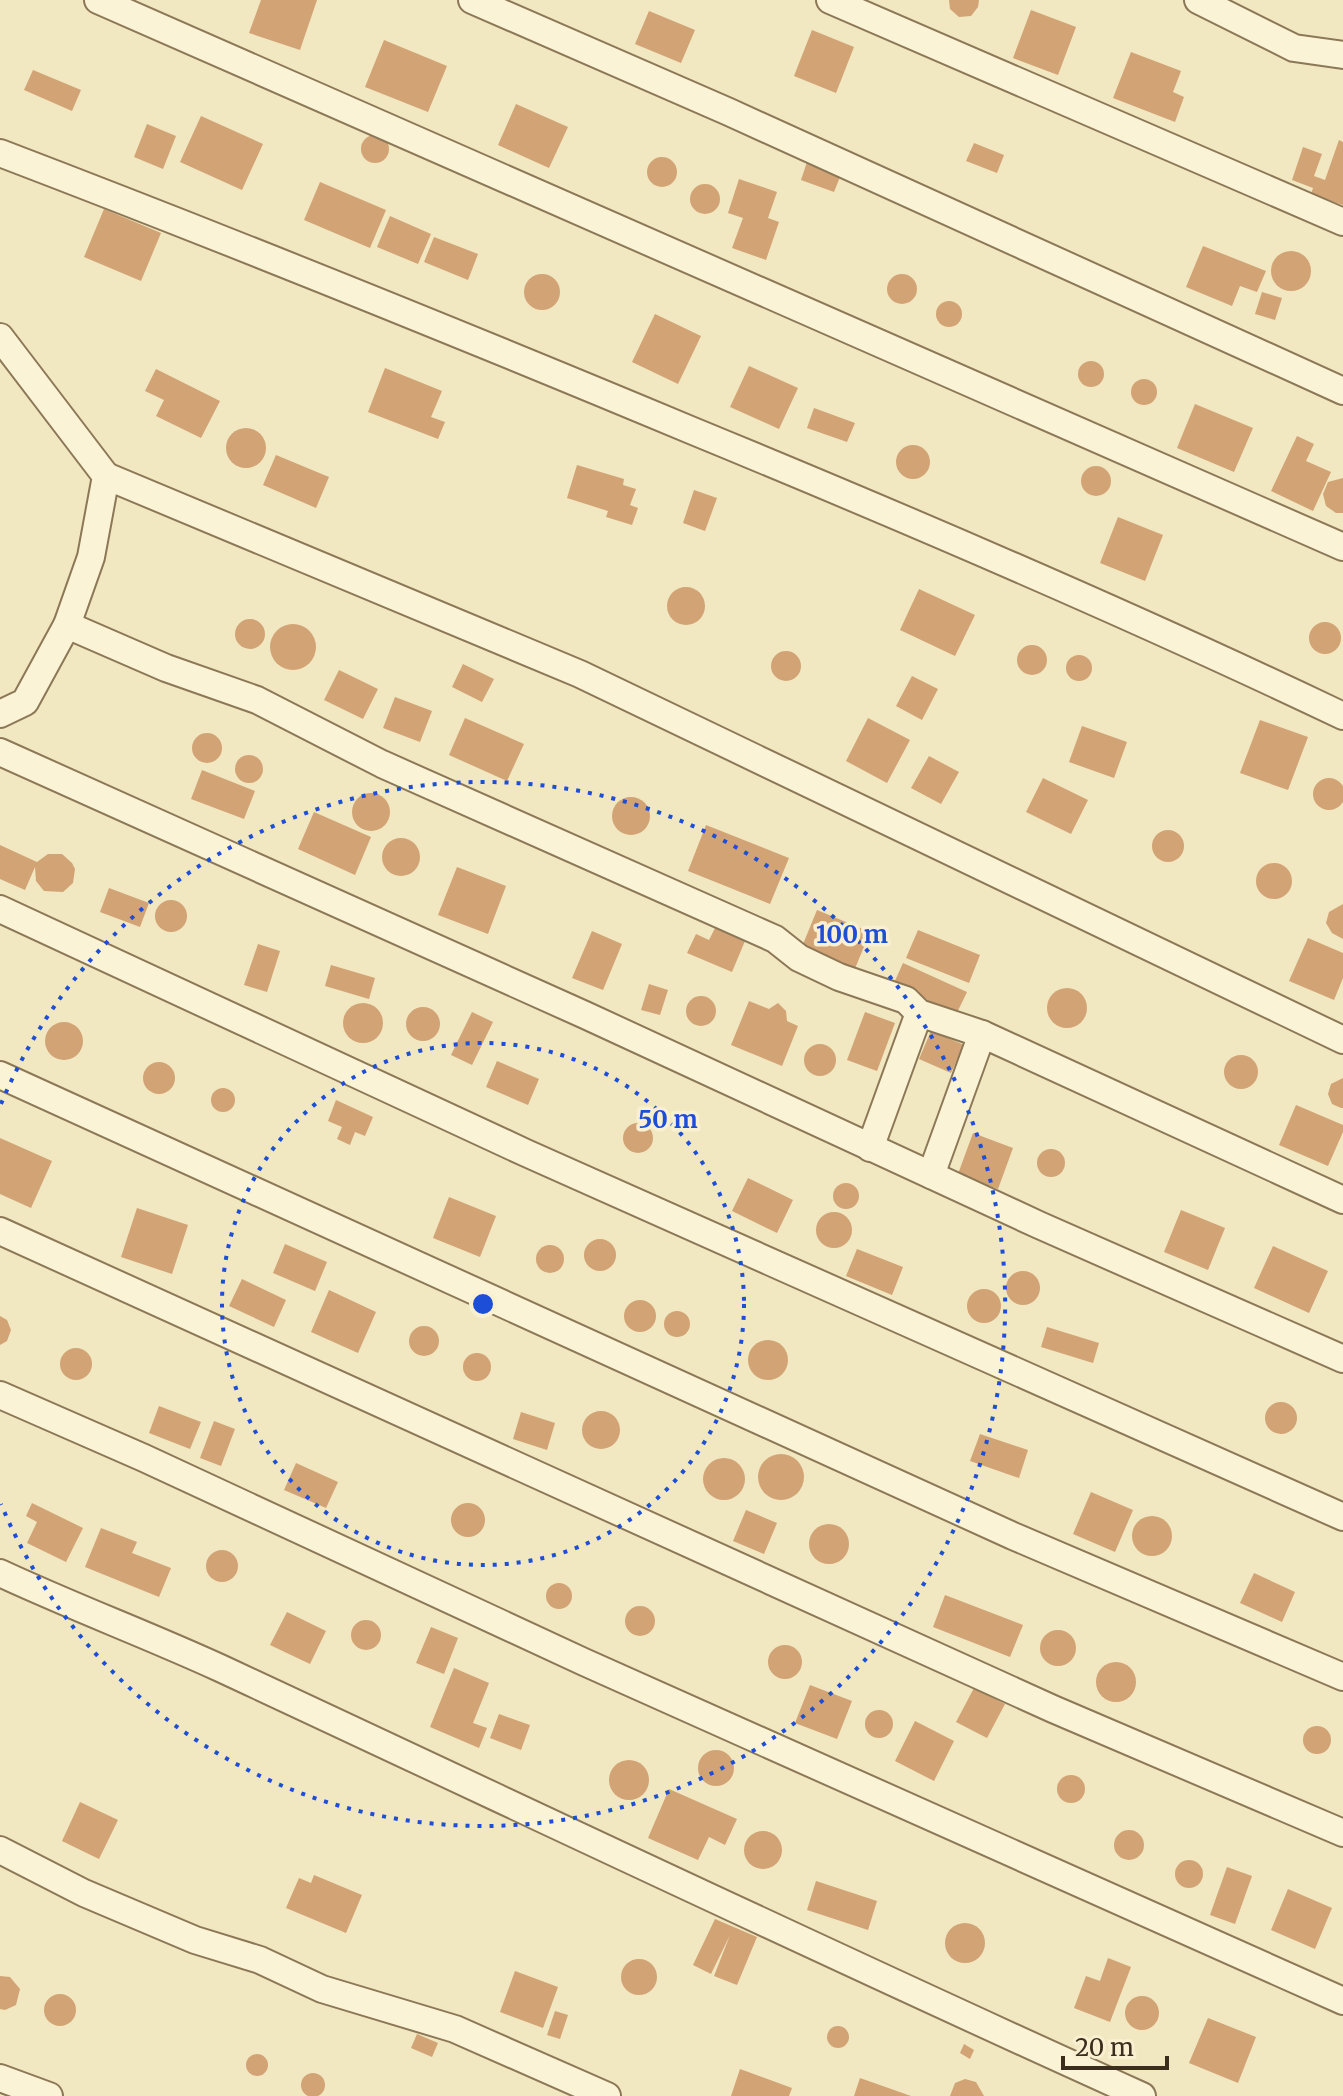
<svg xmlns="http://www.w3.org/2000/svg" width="1343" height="2096" font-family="Merriweather,serif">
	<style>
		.building { fill: #d2a374 }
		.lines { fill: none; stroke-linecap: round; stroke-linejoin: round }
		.minor-casing { stroke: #8c7857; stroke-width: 30 }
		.minor { stroke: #fbf3d5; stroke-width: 26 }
		.ring { fill: none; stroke: #1d4ed8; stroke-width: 4; stroke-dasharray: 4 8 }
		.centre { fill: #1d4ed8; stroke: #f8f0d1; stroke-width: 4 }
		.ring-label { font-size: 24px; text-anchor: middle; font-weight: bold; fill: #1d4ed8; stroke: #f8f0d1; stroke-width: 7; stroke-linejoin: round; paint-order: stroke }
	</style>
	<rect width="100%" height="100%" fill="#f1e7c1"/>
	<g class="building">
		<polygon points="261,0 317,0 300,50 249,33"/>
		<polygon points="949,0 979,0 978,7 971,16 959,17 950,9"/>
		<polygon points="1031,10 1076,27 1058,75 1013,58"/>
		<polygon points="649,11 695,30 681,63 635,44"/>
		<polygon points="812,30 854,47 836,93 794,76"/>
		<polygon points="384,40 447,66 428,112 365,87"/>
		<polygon points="1131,52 1181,71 1173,92 1184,97 1175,122 1113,98"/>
		<polygon points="33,70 81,90 72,111 24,90"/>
		<polygon points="516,104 568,127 549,168 498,145"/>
		<polygon points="201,116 263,144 242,190 180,162"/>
		<polygon points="147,124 176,136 163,169 134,157"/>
		<circle cx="375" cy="149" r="14"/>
		<polygon points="1339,140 1343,142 1343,205 1311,194 1313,188 1292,180 1303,147 1322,154 1314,176 1325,180"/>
		<polygon points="974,143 1004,155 997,173 966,161"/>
		<circle cx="662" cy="172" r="15"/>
		<polygon points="808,159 842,172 834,192 801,180"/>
		<polygon points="739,179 777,192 768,218 779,222 766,260 732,248 743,218 728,213"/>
		<polygon points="320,182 386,210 370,248 304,220"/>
		<circle cx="705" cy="199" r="15"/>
		<polygon points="104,209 161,233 141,281 84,257"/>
		<polygon points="390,216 431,234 418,264 377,247"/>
		<polygon points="434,237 478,254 468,280 424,262"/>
		<polygon points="1203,246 1266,271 1257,292 1240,286 1232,306 1186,287"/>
		<circle cx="1291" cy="271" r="20"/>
		<circle cx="902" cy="289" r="15"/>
		<circle cx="542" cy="292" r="18"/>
		<polygon points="1262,292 1282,298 1275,320 1255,314"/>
		<circle cx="949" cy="314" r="13"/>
		<polygon points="655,314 701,336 678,384 632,362"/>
		<circle cx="1091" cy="374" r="13"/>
		<polygon points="749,366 798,388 779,429 730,407"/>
		<polygon points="385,368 442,391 431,417 445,422 438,439 368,412"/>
		<polygon points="156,369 220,401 201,438 156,416 164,400 145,391"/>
		<circle cx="1144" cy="392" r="13"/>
		<polygon points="1195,404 1253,428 1234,472 1177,448"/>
		<polygon points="814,408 855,423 847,442 807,428"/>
		<circle cx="246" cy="448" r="20"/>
		<polygon points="1297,436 1314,444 1306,461 1331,472 1313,511 1271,491"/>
		<circle cx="913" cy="462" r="17"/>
		<polygon points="276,455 329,477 316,508 263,485"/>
		<polygon points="577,465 624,479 623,485 636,489 630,505 638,508 632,525 606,517 608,511 567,498"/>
		<circle cx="1096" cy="481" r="15"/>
		<polygon points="1343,478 1343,513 1336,513 1326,506 1323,494 1328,482"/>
		<polygon points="694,490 717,498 705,531 683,523"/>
		<polygon points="1118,517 1163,535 1145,581 1100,563"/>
		<circle cx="686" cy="606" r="19"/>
		<polygon points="919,589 975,615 955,656 900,630"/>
		<circle cx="250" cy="634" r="15"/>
		<circle cx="1325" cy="638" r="16"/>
		<circle cx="293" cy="647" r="23"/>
		<circle cx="1032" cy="660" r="15"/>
		<circle cx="786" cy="666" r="15"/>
		<circle cx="1079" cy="668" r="13"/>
		<polygon points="463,664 494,679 482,702 452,687"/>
		<polygon points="339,670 378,689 363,719 324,700"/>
		<polygon points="912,676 938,689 922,720 896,706"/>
		<polygon points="395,697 432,711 420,742 383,728"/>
		<polygon points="465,718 524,744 507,781 449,755"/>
		<polygon points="868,718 910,740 887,783 846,761"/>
		<polygon points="1260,720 1308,737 1288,790 1240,773"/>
		<polygon points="1082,726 1127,742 1114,778 1069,762"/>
		<circle cx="207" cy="748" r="15"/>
		<circle cx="249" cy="769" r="14"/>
		<polygon points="929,756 959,772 941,804 911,788"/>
		<polygon points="202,770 255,791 244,819 191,799"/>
		<polygon points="1043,778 1088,800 1071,834 1026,812"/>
		<circle cx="1329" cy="794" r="16"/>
		<circle cx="371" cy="812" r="19"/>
		<circle cx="631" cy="816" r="19"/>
		<polygon points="314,812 371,837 355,875 298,849"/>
		<polygon points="706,825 789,858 770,904 688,871"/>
		<circle cx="1168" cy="846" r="16"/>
		<circle cx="401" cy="857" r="19"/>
		<polygon points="0,845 37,862 48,854 62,854 72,863 75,869 73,883 63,892 44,891 36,881 35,867 25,890 0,879"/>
		<circle cx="1274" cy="881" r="18"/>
		<polygon points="457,867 506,886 488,934 438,915"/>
		<polygon points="109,888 149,903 140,927 100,912"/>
		<circle cx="171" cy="916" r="16"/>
		<polygon points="1343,904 1343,939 1332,933 1326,923 1329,912"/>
		<polygon points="817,910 870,932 854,971 801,949"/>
		<polygon points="715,928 745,941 732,972 687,953 696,934 709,940"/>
		<polygon points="918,930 980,955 969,983 906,958"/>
		<polygon points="592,931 622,944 603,990 572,978"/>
		<polygon points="1308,938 1343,953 1343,978 1334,1000 1289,981"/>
		<polygon points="258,944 280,951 267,992 244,985"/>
		<polygon points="903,963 967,992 953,1021 890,992"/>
		<polygon points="331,965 375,978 369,999 325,986"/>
		<polygon points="649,984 668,990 660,1015 641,1010"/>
		<circle cx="1067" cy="1008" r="20"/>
		<circle cx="701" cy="1011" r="15"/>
		<polygon points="749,1001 769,1009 778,1003 786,1011 787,1021 798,1026 782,1066 731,1045"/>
		<circle cx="363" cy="1023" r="20"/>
		<circle cx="423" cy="1024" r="17"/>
		<polygon points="472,1012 493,1022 472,1065 451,1055"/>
		<polygon points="865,1012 895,1023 877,1071 847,1060"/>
		<circle cx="64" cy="1041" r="19"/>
		<polygon points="931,1031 964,1045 951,1073 919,1059"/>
		<circle cx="820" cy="1060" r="16"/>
		<circle cx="1241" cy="1072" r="17"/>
		<polygon points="497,1061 539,1079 528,1105 486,1087"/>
		<circle cx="159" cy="1078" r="16"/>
		<polygon points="1343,1078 1343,1108 1341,1108 1332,1104 1328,1094 1331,1084"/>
		<circle cx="223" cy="1100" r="12"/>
		<polygon points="336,1100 373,1117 365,1136 355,1132 350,1145 337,1139 342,1127 328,1121"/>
		<polygon points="1296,1105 1343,1125 1343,1132 1328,1166 1279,1145"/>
		<circle cx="638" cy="1138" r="15"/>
		<polygon points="973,1133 1013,1148 998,1189 958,1174"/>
		<polygon points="0,1138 52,1161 31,1208 0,1194"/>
		<circle cx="1051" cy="1163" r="14"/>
		<polygon points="748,1178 793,1200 777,1233 732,1211"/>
		<circle cx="846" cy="1196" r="13"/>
		<polygon points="449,1197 496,1216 480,1257 433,1238"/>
		<polygon points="137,1208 188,1225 172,1274 121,1257"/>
		<polygon points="1181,1210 1225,1228 1208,1270 1164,1252"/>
		<circle cx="834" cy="1230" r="18"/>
		<circle cx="600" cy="1255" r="16"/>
		<polygon points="285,1244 327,1262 315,1291 273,1273"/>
		<circle cx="550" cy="1259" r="14"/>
		<polygon points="1273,1246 1328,1271 1309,1313 1254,1288"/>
		<polygon points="857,1249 903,1267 892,1295 846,1276"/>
		<circle cx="1023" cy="1288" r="17"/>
		<polygon points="242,1279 286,1300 274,1327 229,1306"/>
		<circle cx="984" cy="1306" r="17"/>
		<polygon points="329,1290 376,1312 358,1353 311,1332"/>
		<circle cx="640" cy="1316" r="16"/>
		<circle cx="677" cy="1324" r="13"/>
		<polygon points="0,1316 7,1320 11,1330 7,1341 0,1345"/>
		<circle cx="424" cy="1341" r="15"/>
		<polygon points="1047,1327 1099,1343 1093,1363 1041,1347"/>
		<circle cx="768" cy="1360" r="20"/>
		<circle cx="76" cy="1364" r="16"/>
		<circle cx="477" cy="1367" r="14"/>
		<circle cx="1281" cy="1418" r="16"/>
		<polygon points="159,1406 201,1422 190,1449 149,1433"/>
		<circle cx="601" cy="1430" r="19"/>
		<polygon points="521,1412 555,1423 547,1450 513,1439"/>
		<polygon points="214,1421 235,1429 221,1466 200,1458"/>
		<polygon points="980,1434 1028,1450 1019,1478 970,1461"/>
		<circle cx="781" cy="1477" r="23"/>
		<circle cx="724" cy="1479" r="21"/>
		<polygon points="296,1463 338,1482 326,1508 284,1490"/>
		<polygon points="1091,1492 1133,1510 1115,1552 1073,1534"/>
		<circle cx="468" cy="1520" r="17"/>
		<polygon points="32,1503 83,1528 66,1562 27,1543 37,1522 26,1516"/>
		<polygon points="746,1510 777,1523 764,1554 733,1541"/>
		<circle cx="1152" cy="1536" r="20"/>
		<circle cx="829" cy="1544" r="20"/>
		<polygon points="101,1528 137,1542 132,1553 171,1568 159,1597 85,1567"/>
		<circle cx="222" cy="1566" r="16"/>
		<polygon points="1254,1573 1295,1592 1282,1622 1240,1603"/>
		<circle cx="559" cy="1596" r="13"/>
		<polygon points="945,1595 1023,1625 1010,1657 933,1627"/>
		<circle cx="640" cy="1621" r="15"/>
		<polygon points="287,1612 326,1631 310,1664 270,1645"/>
		<circle cx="366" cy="1635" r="15"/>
		<polygon points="431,1627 458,1638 444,1674 416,1663"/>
		<circle cx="1058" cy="1648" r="18"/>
		<circle cx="785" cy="1662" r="17"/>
		<circle cx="1116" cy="1682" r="20"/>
		<polygon points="454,1668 489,1683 473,1723 487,1728 479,1748 430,1727"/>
		<polygon points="810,1685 852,1701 837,1739 795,1723"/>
		<polygon points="974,1688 1005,1704 987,1738 956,1722"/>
		<circle cx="879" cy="1724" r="14"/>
		<polygon points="499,1714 530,1725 521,1750 490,1738"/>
		<polygon points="915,1721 954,1741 934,1781 895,1761"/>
		<circle cx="1317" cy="1740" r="14"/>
		<circle cx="716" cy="1768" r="18"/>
		<circle cx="629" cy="1780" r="20"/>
		<circle cx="1071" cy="1789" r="14"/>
		<polygon points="669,1789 737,1819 725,1845 709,1837 698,1860 648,1838"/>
		<polygon points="80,1802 118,1820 99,1859 62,1841"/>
		<circle cx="1129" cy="1845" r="15"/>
		<circle cx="763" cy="1850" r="19"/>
		<circle cx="1189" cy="1874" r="14"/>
		<polygon points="1227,1867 1252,1876 1235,1924 1210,1915"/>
		<polygon points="314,1875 362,1895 346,1933 286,1908 299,1878 311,1883"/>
		<polygon points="816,1881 877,1901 868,1930 807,1910"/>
		<polygon points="1288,1889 1332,1908 1315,1949 1271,1930"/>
		<polygon points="715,1919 757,1937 737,1985 714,1976 730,1935 711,1974 693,1965"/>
		<circle cx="965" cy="1943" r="20"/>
		<polygon points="1108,1958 1131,1967 1110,2022 1074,2008 1086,1976 1100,1981"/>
		<circle cx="639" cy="1977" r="18"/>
		<polygon points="515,1971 558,1987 543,2028 500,2012"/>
		<polygon points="0,1976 10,1977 20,1989 16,2005 5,2010 0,2009"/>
		<circle cx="60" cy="2010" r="16"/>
		<circle cx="1142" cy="2013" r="17"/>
		<polygon points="555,2011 568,2015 560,2039 547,2035"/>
		<polygon points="1208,2018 1256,2037 1238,2083 1189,2063"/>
		<circle cx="838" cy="2037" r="11"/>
		<polygon points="417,2034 438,2043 432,2057 411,2048"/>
		<polygon points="964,2044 974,2050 970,2059 960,2053"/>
		<circle cx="257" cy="2065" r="11"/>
		<polygon points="740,2069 792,2088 789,2096 731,2096"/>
		<circle cx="313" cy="2085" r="12"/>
		<polygon points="860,2078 911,2096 854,2096"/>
		<polygon points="965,2079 976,2082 984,2096 950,2096 955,2083"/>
	</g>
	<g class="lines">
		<defs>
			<g id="minor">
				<polyline points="98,0 1343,547"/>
				<polyline points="472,0 729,112 1343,391"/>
				<polyline points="830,0 1343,222"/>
				<polyline points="1198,0 1294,48 1343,55"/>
				<path d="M0,153c233,89 463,182 693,278 219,90 436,183 650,285"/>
				<polyline points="0,337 106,476 91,557 67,625 25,702 0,714"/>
				<polyline points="106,476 580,674 1343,1040"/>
				<polyline points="67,625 166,668 257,700 382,764 775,939 799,958 839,977 906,1000 919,1013 982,1034 1343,1200"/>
				<polyline points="0,752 585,1015 1039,1225 1343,1359"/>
				<polyline points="0,909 526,1153 1343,1517"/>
				<polyline points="0,1075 1013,1536 1343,1677"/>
				<polyline points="870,1148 919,1013"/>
				<polyline points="931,1175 982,1034"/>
				<polyline points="0,1231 1053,1709 1343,1833"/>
				<polyline points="0,1395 144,1458 584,1662 1343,2001"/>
				<path d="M0,1573c73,34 148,62 220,95 307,143 613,289 922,428"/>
				<polyline points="0,1850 84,1893 195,1940 260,1960 322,1989 455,2029 607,2096"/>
				<polyline points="0,2078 49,2096"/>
			</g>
		</defs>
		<use href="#minor" class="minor-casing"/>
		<use href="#minor" class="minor"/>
	</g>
	<g class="ring">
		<circle cx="483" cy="1304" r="261"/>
		<path d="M1 1104A522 522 0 1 1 1 1504"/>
	</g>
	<circle cx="483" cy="1304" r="12" class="centre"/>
	<g class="ring-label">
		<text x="852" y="943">100 m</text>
		<text x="668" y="1128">50 m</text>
	</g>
	<path d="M1063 2056v12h104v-12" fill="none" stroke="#3b2e1d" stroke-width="4"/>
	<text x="1075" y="2056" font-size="24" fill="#3b2e1d" stroke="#f8f0d1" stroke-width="6" paint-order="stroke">20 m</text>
</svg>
